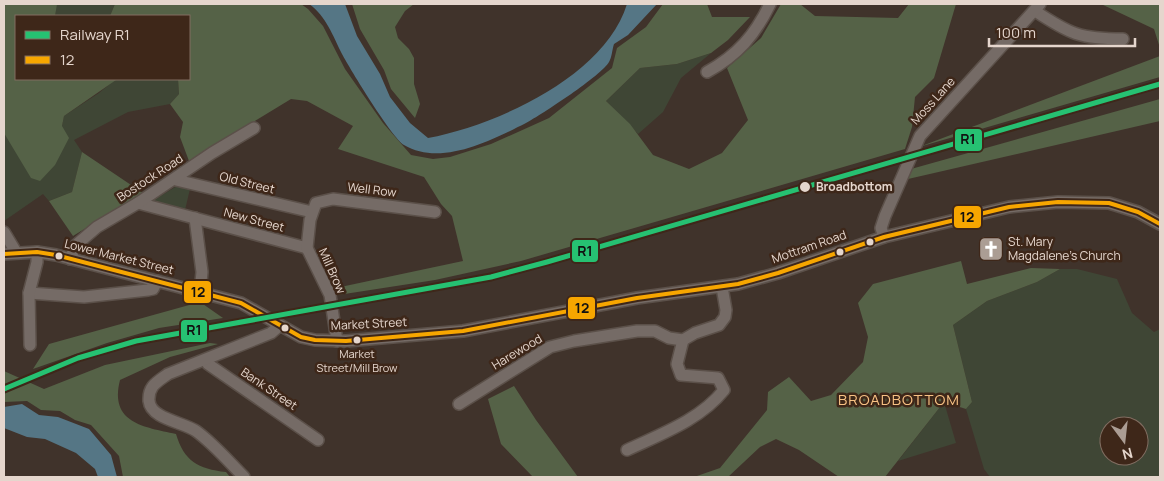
<svg xmlns="http://www.w3.org/2000/svg" width="1164" height="481" font-family="Manrope,sans-serif">
	<style>
		.green { fill: #3f4635; fill-rule: evenodd }
		.forest { fill: #556247 }
		.water { fill: #557685 }
		.lines { fill: none; stroke-linecap: round; stroke-linejoin: round }
		.minor-casing { stroke: #5b5049; stroke-width: 14 }
		.minor { stroke: #756b66; stroke-width: 11 }
		.bus-1-casing { stroke: #3e2719; stroke-width: 8 }
		.bus-1 { stroke: #f7a600; stroke-width: 4 }
		.rail-1-casing { stroke: #3e2719; stroke-width: 9 }
		.rail-1 { stroke: #26c172; stroke-width: 5 }
		.stop-dot { fill: #e5d6cd; stroke: #3e2719; stroke-width: 2 }
		.labels { text-anchor: middle; stroke-width: 5; stroke-linejoin: round; paint-order: stroke }
		.bus-label { font-size: 11px; fill: #e5d6cd; stroke: #3e2719 }
		.street-label { font-size: 12px; fill: #e5d6cd; stroke: #3e2719 }
		.stop-label { font-size: 12px; font-weight: bold; fill: #e5d6cd; stroke: #3e2719; text-anchor: start }
		.poi-label { font-size: 12px; fill: #e5d6cd; stroke: #3e2719; text-anchor: start }
		.quarter-label { font-size: 15px; letter-spacing: 1px; fill: #f8c284; stroke: #3e2719 }
		.line-badge { stroke: #3e2719; stroke-width: 2 }
		.pale-badge-label { font-size: 14px; text-anchor: middle; font-weight: bold; fill: #111 }
	</style>
	<rect width="100%" height="100%" fill="#40332b"/>
	<g class="green">
		<polygon points="56,4 115,4 110,16 55,16"/>
		<polygon points="711,53 681,78 663,112 638,134 606,101 640,68 677,64"/>
		<polygon points="116,79 178,79 179,94 170,104 128,112 74,140 82,152 72,192 49,201 43,194 4,221 4,133 62,126 64,116 99,93"/>
		<polygon points="177,186 190,189 185,210 152,201"/>
		<path d="M1060,269h17l40,10 15,34 22,19 6,-3v148h-170l-6,-8 -18,-60 6,-7 -19,-77 34,-24 50,-19zM1109,426h30v30h-30z"/>
		<polygon points="944,402 956,443 898,461"/>
	</g>
	<g class="forest">
		<polygon points="4,4 57,4 55,16 16,16 16,79 116,80 64,116 62,126 69,138 55,165 40,181 31,178 4,133"/>
		<polygon points="115,4 301,4 308,9 323,26 345,69 383,123 411,155 433,159 450,157 491,144 549,118 612,68 617,48 646,27 663,4 707,4 712,17 750,17 728,40 711,53 677,64 640,68 606,101 630,124 653,155 689,169 722,153 748,120 727,68 761,38 781,4 800,4 815,16 898,18 909,4 956,4 934,78 915,97 912,127 905,149 521,261 435,280 338,295 331,289 463,261 452,216 441,204 424,177 338,149 353,126 307,101 291,99 189,161 180,137 183,122 170,104 179,94 178,79 189,79 189,16 110,16"/>
		<polygon points="352,4 414,4 405,11 395,27 398,38 409,49 414,58 414,84 420,104 415,118 391,89 384,70 360,29"/>
		<polygon points="1101,4 1160,4 1160,48 1154,29"/>
		<polygon points="1160,56 1160,77 919,147"/>
		<polygon points="1160,99 1160,121 908,179 911,169"/>
		<polygon points="82,152 143,193 73,236 49,201 72,192"/>
		<polygon points="961,261 967,284 1031,268 1060,269 1037,282 987,301 953,325 972,402 966,409 944,402 885,477 839,477 799,450 776,439 760,447 728,477 694,477 720,468 767,410 768,392 789,377 811,401 831,395 863,362 868,337 858,303 873,284"/>
		<polygon points="200,302 223,318 159,328 107,343 33,369 49,344"/>
		<path d="M210,343l8,1 -48,13 -50,23c-11,43 24,47 56,54 8,27 22,35 50,38l4,5h-107l-4,-21 -28,-31 -16,-5 -15,-9 -19,-1 -14,-9 -23,1v-31l40,18 61,-24z"/>
		<polygon points="514,386 536,420 578,477 533,477 501,444 488,399"/>
	</g>
	<g class="water">
		<path d="M309,4h36l12,32 23,38 10,23 20,26 18,15c69,-13 177,-62 199,-134h30l-29,31 -14,9c-2,6 -2,13 -5,18 -7,13 -68,53 -83,61 -34,17 -85,44 -122,22 -12,-7 -54,-76 -62,-91 -9,-18 -16,-38 -33,-50z"/>
		<polygon points="22,404 39,415 58,417 89,429 111,455 117,477 98,477 95,469 76,453 45,439 27,437 4,428 4,407"/>
	</g>
	<g class="lines">
		<defs>
			<g id="minor">
				<path d="M1035,11c35,23 45,28 88,28"/>
				<path d="M707,72c31,-17 48,-37 63,-68"/>
				<polyline points="176,180 312,212"/>
				<polyline points="138,203 307,248"/>
				<polyline points="195,218 202,272 200,292"/>
				<polyline points="4,232 16,252"/>
				<polyline points="884,237 881,228 885,216 920,136 1040,4"/>
				<polyline points="4,254 37,252 56,255 241,303 301,337 315,340 346,341 463,331 637,298 738,284 778,273 884,237 1009,207 1058,202 1109,203 1138,212 1160,224"/>
				<polyline points="70,259 76,245 97,227 138,203 212,153 254,128"/>
				<polyline points="29,293 84,297 148,290 153,289 157,281"/>
				<polyline points="337,341 330,295 307,248 310,220 316,203 333,199 435,212"/>
				<polyline points="30,345 29,293 37,262 37,252"/>
				<polyline points="206,360 208,364 318,440"/>
				<polyline points="459,404 550,347 574,341 637,331 655,331 669,338 683,340 695,333 719,325 725,317 726,310 722,287"/>
				<path d="M627,450c34,-16 73,-30 97,-60l-6,-12 -37,-3 -4,-11 6,-24"/>
				<path d="M244,477c-15,-15 -30,-33 -48,-46 -13,-9 -45,-12 -47,-30 -1,-15 8,-19 19,-27l103,-41 8,-7"/>
			</g>
		</defs>
		<use href="#minor" class="minor-casing"/>
		<use href="#minor" class="minor"/>
		<defs>
			<polyline id="bus-1" points="4,254 37,252 56,255 241,303 301,337 315,340 346,341 463,331 637,298 738,284 778,273 884,237 1009,207 1058,202 1109,203 1138,212 1160,224"/>
		</defs>
		<use href="#bus-1" class="bus-1-casing"/>
		<use href="#bus-1" class="bus-1"/>
		<defs>
			<polyline id="rail-1" points="4,389 78,358 136,341 491,277 547,262 1160,84"/>
		</defs>
		<use href="#rail-1" class="rail-1-casing"/>
		<use href="#rail-1" class="rail-1"/>
	</g>
	<defs>
		<symbol id="church-square" viewBox="-11 -11 22 22"><rect x="-9" y="-9" width="18" height="18" rx="4" fill="#ab9d94" stroke="#3e2719"/><path d="M-1.2-6h2.4v3.5h3.3v2.4h-3.3V6h-2.4V-.1h-3.3v-2.4h3.3Z" fill="#fff"/></symbol>
	</defs>
	<g fill-rule="evenodd">
		<use href="#church-square" x="977" y="235" width="28" height="28"/>
	</g>
	<g class="stop-dot">
		<circle cx="805" cy="187" r="6"/>
		<circle cx="870" cy="242" r="4.5"/>
		<circle cx="840" cy="252" r="4.5"/>
		<circle cx="59" cy="256" r="4.5"/>
		<circle cx="285" cy="328" r="4.5"/>
		<circle cx="357" cy="340" r="4.5"/>
	</g>
	<g class="labels">
		<g class="bus-label">
			<text x="357" y="358">Market<tspan x="357" dy="14">Street/Mill Brow</tspan></text>
		</g>
		<g class="street-label">
			<text transform="translate(933 101) rotate(-48)" y="4">Moss Lane</text>
			<text transform="translate(150 178) rotate(-33)" y="4">Bostock Road</text>
			<text transform="translate(247 183) rotate(14)" y="4">Old Street</text>
			<text transform="translate(372 190) rotate(7)" y="4">Well Row</text>
			<text transform="translate(254 220) rotate(15)" y="4">New Street</text>
			<text transform="translate(809 247) rotate(-19)" y="4">Mottram Road</text>
			<text transform="translate(119 257) rotate(14)" y="4">Lower Market Street</text>
			<text transform="translate(332 271) rotate(66)" y="4">Mill Brow</text>
			<text transform="translate(369 324) rotate(-3)" y="4">Market Street</text>
			<text transform="translate(517 352) rotate(-31)" y="4">Harewood</text>
			<text transform="translate(269 389) rotate(34)" y="4">Bank Street</text>
		</g>
		<g class="stop-label">
			<text x="816" y="191">Broadbottom</text>
		</g>
		<g class="poi-label">
			<text x="1008" y="246">St. Mary<tspan x="1008" dy="14">Magdalene's Church</tspan></text>
		</g>
		<g class="quarter-label">
			<text x="899" y="405">BROADBOTTOM</text>
		</g>
	</g>
	<g class="line-badge">
		<rect x="954" y="128" width="29" height="24" rx="5" fill="#26c172"/>
		<rect x="953" y="205" width="29" height="24" rx="5" fill="#f7a600"/>
		<rect x="571" y="239" width="28" height="24" rx="5" fill="#26c172"/>
		<rect x="183" y="280" width="29" height="24" rx="5" fill="#f7a600"/>
		<rect x="567" y="296" width="29" height="24" rx="5" fill="#f7a600"/>
		<rect x="180" y="319" width="28" height="24" rx="5" fill="#26c172"/>
	</g>
	<g class="pale-badge-label">
		<text x="968" y="144">R1</text>
		<text x="967" y="222">12</text>
		<text x="585" y="256">R1</text>
		<text x="198" y="297">12</text>
		<text x="582" y="313">12</text>
		<text x="194" y="335">R1</text>
	</g>
	<rect width="1164" height="481" fill="none" stroke="#e5d6cd" stroke-width="10"/>
	<rect x="15" y="15" width="175" height="65" fill="#3e2719" stroke="#816d61"/>
	<rect x="25" y="31" width="25" height="8" fill="#26c172" stroke="#816d61"/>
	<text x="60" y="40" font-size="15" fill="#e5d6cd">Railway R1</text>
	<rect x="25" y="56" width="25" height="8" fill="#f7a600" stroke="#816d61"/>
	<text x="60" y="65" font-size="15" fill="#e5d6cd">12</text>
	<g transform="translate(1124 441) rotate(165)"><circle r="24" fill="#3e2719" stroke="#816d61"/>
	<path d="M0-4L9 19L0 12L-9 19Z" fill="#ab9d94"/>
	<text y="-8" font-size="14" font-weight="bold" text-anchor="middle" fill="#e5d6cd">N</text>
	</g>
	<path d="M989 38v8h146v-8" fill="none" stroke="#e5d6cd" stroke-width="2.5"/>
	<text x="996" y="38" font-size="15" fill="#e5d6cd" stroke="#3e2719" stroke-width="4" paint-order="stroke">100 m</text>
</svg>
